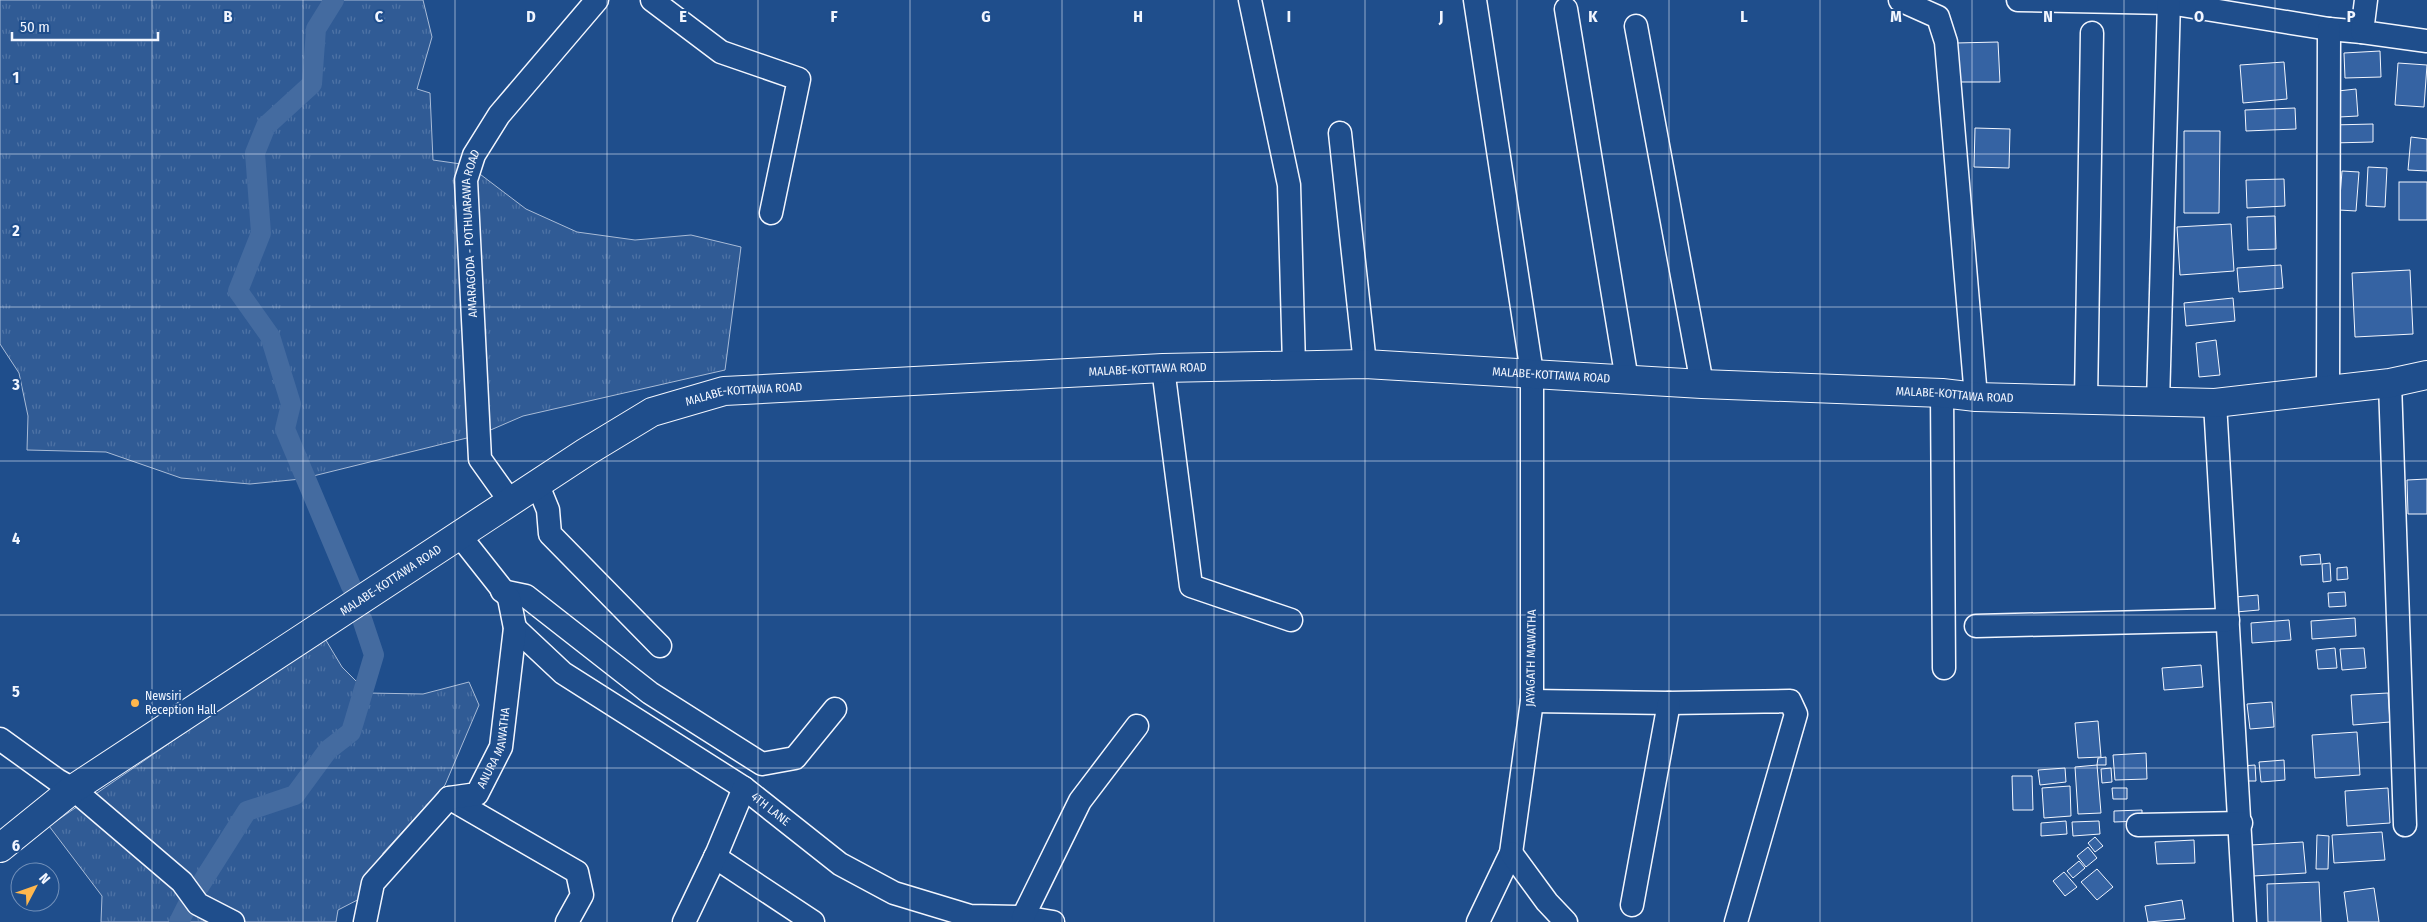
<svg xmlns="http://www.w3.org/2000/svg" width="2427" height="922" font-family="'Fira Sans Condensed',sans-serif">
	<style>
		.grass { fill: url(#grass-tufts); stroke: #a8bbd7 }
		.lines { fill: none; stroke-linecap: round; stroke-linejoin: round }
		.canal { stroke: #446ba0; stroke-width: 20 }
		.building { fill: #3563a3; stroke: #f2f6ff }
		.minor-casing { stroke: #f2f6ff; stroke-width: 25 }
		.major-casing { stroke: #f2f6ff; stroke-width: 30 }
		.minor { stroke: #1f4e8c; stroke-width: 22 }
		.major { stroke: #1f4e8c; stroke-width: 28 }
		.grid { fill: none; stroke: #f2f6ff; stroke-width: 1; stroke-opacity: 0.55 }
		.poi-dot { fill: #ffb74d; stroke: #1f4e8c; stroke-width: 2 }
		.labels { text-anchor: middle; stroke-width: 4; stroke-linejoin: round; paint-order: stroke }
		.street-label { font-size: 12px; fill: #f2f6ff; stroke: #1f4e8c }
		.poi-label { font-size: 12px; fill: #f2f6ff; stroke: #1f4e8c; text-anchor: start }
		.grid-label { font-size: 16px; text-anchor: middle; font-weight: bold; fill: #f2f6ff; stroke: #1f4e8c; stroke-width: 4; stroke-linejoin: round; paint-order: stroke }
	</style>
	<defs>
		<pattern id="grass-tufts" width="24" height="20" patternUnits="userSpaceOnUse" patternTransform="scale(1.25)"><rect width="24" height="20" fill="#305b95"/><path d="M3 7l-1-3M5 7V3M7 7l1-3M15 17l-1-3M17 17v-4M19 17l1-3" fill="none" stroke="#4e73a5"/></pattern>
	</defs>
	<rect width="100%" height="100%" fill="#1f4e8c"/>
	<g class="grass">
		<polygon points="0,0 423,0 432,37 417,89 430,93 433,160 468,165 526,209 577,232 635,240 691,235 741,247 725,370 523,416 479,435 301,479 250,484 181,478 106,452 27,450 28,416 19,373 0,344"/>
		<polygon points="324,637 342,667 368,693 423,694 469,682 479,705 445,785 383,853 369,894 338,910 336,922 101,922 102,896 49,826"/>
	</g>
	<g class="lines">
		<g class="canal">
			<polyline points="334,0 316,29 312,84 266,126 255,153 261,233 238,291 270,336 291,404 285,429 351,586"/>
			<polyline points="199,887 247,811 295,795 328,750 351,732 374,655 362,619"/>
			<polyline points="179,922 189,902"/>
		</g>
	</g>
	<g class="building">
		<polygon points="1998,42 2000,82 1957,82 1956,43"/>
		<polygon points="2380,51 2381,77 2345,78 2344,53"/>
		<polygon points="2284,62 2287,99 2243,103 2240,65"/>
		<polygon points="2398,63 2427,65 2424,107 2395,105"/>
		<polygon points="2356,89 2358,116 2339,117 2338,91"/>
		<polygon points="2295,108 2296,129 2246,131 2245,110"/>
		<polygon points="2373,124 2373,142 2332,143 2332,125"/>
		<polygon points="1975,128 2010,129 2009,168 1974,167"/>
		<polygon points="2184,131 2220,131 2219,213 2184,213"/>
		<polygon points="2411,137 2427,139 2427,171 2408,170"/>
		<polygon points="2368,167 2387,168 2385,207 2366,206"/>
		<polygon points="2342,171 2359,172 2356,211 2339,210"/>
		<polygon points="2284,179 2285,206 2247,208 2246,180"/>
		<rect x="2399" y="182" width="28" height="38"/>
		<polygon points="2275,216 2276,249 2248,250 2247,217"/>
		<polygon points="2231,224 2234,271 2180,275 2177,227"/>
		<polygon points="2281,265 2283,288 2239,292 2237,268"/>
		<polygon points="2410,270 2413,334 2355,337 2352,273"/>
		<polygon points="2233,298 2235,321 2186,326 2184,303"/>
		<polygon points="2216,340 2220,375 2199,377 2196,343"/>
		<polygon points="2427,479 2427,514 2408,514 2407,480"/>
		<polygon points="2320,554 2321,564 2301,565 2300,556"/>
		<polygon points="2330,563 2331,581 2323,582 2322,564"/>
		<polygon points="2347,567 2348,579 2337,580 2337,568"/>
		<polygon points="2345,592 2346,606 2329,607 2328,593"/>
		<polygon points="2258,595 2259,610 2236,612 2235,597"/>
		<polygon points="2355,618 2356,636 2312,639 2311,621"/>
		<polygon points="2289,620 2291,640 2252,643 2251,623"/>
		<polygon points="2335,648 2337,668 2318,669 2316,650"/>
		<polygon points="2364,648 2366,668 2342,670 2340,649"/>
		<polygon points="2201,665 2203,687 2164,690 2162,668"/>
		<polygon points="2388,693 2390,722 2353,725 2351,695"/>
		<polygon points="2272,702 2274,727 2250,729 2247,704"/>
		<polygon points="2098,721 2101,757 2078,758 2075,723"/>
		<polygon points="2357,732 2360,775 2315,778 2312,735"/>
		<polygon points="2146,753 2147,779 2115,780 2113,755"/>
		<polygon points="2106,757 2106,765 2097,765 2098,758"/>
		<polygon points="2284,760 2285,780 2261,782 2259,762"/>
		<polygon points="2097,765 2101,813 2078,814 2075,767"/>
		<polygon points="2255,765 2256,781 2242,781 2241,766"/>
		<polygon points="2065,768 2066,782 2040,785 2038,770"/>
		<polygon points="2111,768 2112,782 2102,783 2101,769"/>
		<polygon points="2012,776 2032,776 2033,810 2013,810"/>
		<polygon points="2070,786 2071,816 2044,818 2042,788"/>
		<polygon points="2112,788 2127,788 2127,799 2113,799"/>
		<polygon points="2388,788 2390,823 2347,826 2345,791"/>
		<polygon points="2142,810 2142,821 2114,822 2114,811"/>
		<polygon points="2066,821 2067,834 2041,836 2041,823"/>
		<polygon points="2099,821 2100,834 2073,836 2072,822"/>
		<polygon points="2382,832 2385,860 2334,863 2332,835"/>
		<polygon points="2317,835 2329,836 2328,869 2316,869"/>
		<polygon points="2095,837 2103,846 2095,852 2088,843"/>
		<polygon points="2194,840 2195,863 2157,864 2155,842"/>
		<polygon points="2303,842 2306,873 2253,876 2251,845"/>
		<polygon points="2088,847 2097,858 2086,867 2077,856"/>
		<polygon points="2079,861 2085,868 2073,878 2067,871"/>
		<polygon points="2097,869 2113,887 2097,900 2081,882"/>
		<polygon points="2064,872 2077,887 2065,896 2053,881"/>
		<polygon points="2319,882 2321,922 2268,922 2267,884"/>
		<polygon points="2374,888 2379,922 2348,922 2344,892"/>
		<polygon points="2182,900 2185,919 2148,922 2145,906"/>
	</g>
	<g class="lines">
		<defs>
			<g id="minor">
				<polyline points="652,0 721,52 799,79 771,213"/>
				<polyline points="1250,0 1289,185 1294,365"/>
				<polyline points="1475,0 1532,373 1532,701 1511,853 1478,922"/>
				<polyline points="1900,0 1938,17 1946,42 1976,397"/>
				<polyline points="2018,0 2169,3 2329,29 2362,32"/>
				<polyline points="2366,0 2362,32 2427,41"/>
				<polyline points="1566,9 1627,380"/>
				<polyline points="1636,26 1702,384"/>
				<polyline points="1340,133 1365,364"/>
				<polyline points="1163,368 1191,586 1291,620"/>
				<polyline points="2390,383 2405,825"/>
				<polyline points="2328,389 2329,29"/>
				<polyline points="1942,393 1944,668"/>
				<polyline points="2086,400 2092,33"/>
				<polyline points="2158,403 2169,0"/>
				<polyline points="2215,403 2245,922"/>
				<polyline points="537,483 548,510 550,534 660,646"/>
				<path id="s1" d="M510,501l-30,-42 -14,-279 8,-25 25,-40 98,-115"/>
				<polyline points="502,591 526,596 650,693 762,764 795,758 835,709"/>
				<polyline points="1976,626 2228,620"/>
				<path id="s2" d="M515,628l48,45 181,115 96,76 54,29 76,23 53,1 30,5"/>
				<polyline points="1532,701 1669,703 1790,701 1796,714 1736,922"/>
				<polyline points="0,739 57,780 73,789 182,882 198,904 233,922"/>
				<polyline points="449,798 577,872 582,895 567,922"/>
				<polyline points="2138,825 2241,823"/>
				<polyline points="1511,853 1547,902 1566,922"/>
				<polyline points="715,857 813,922"/>
				<polyline points="1632,905 1669,703"/>
				<polyline points="1023,917 1080,801 1137,726"/>
				<path id="s3" d="M365,922l8,-39 76,-85 28,-4 24,-47 14,-119 -6,-30 -49,-62"/>
				<polyline points="684,922 717,853 744,788"/>
			</g>
			<g id="major">
				<path id="s4" d="M0,848l73,-59 513,-337 66,-40 72,-21 439,-23 202,-4 337,20 240,9 34,4 239,6 175,-20 37,-8"/>
			</g>
		</defs>
		<use href="#minor" class="minor-casing"/>
		<use href="#major" class="major-casing"/>
		<use href="#minor" class="minor"/>
		<use href="#major" class="major"/>
	</g>
	<path class="grid" d="M152,0v922M303,0v922M455,0v922M607,0v922M758,0v922M910,0v922M1062,0v922M1214,0v922M1365,0v922M1517,0v922M1669,0v922M1820,0v922M1972,0v922M2124,0v922M2275,0v922M0,154h2427M0,307h2427M0,461h2427M0,615h2427M0,768h2427"/>
	<circle class="poi-dot" cx="135" cy="703" r="5"/>
	<g class="labels">
		<g class="street-label">
			<text dy="4" stroke="none"><textPath href="#s1" startOffset="278">AMARAGODA - POTHUARAWA ROAD</textPath></text>
			<text dy="4" stroke="none"><textPath href="#s4" startOffset="1284">MALABE-KOTTAWA ROAD</textPath></text>
			<text dy="4" stroke="none"><textPath href="#s4" startOffset="1688">MALABE-KOTTAWA ROAD</textPath></text>
			<text dy="4" stroke="none"><textPath href="#s4" startOffset="2092">MALABE-KOTTAWA ROAD</textPath></text>
			<text dy="4" stroke="none"><textPath href="#s4" startOffset="879">MALABE-KOTTAWA ROAD</textPath></text>
			<text dy="4" stroke="none"><textPath href="#s4" startOffset="474">MALABE-KOTTAWA ROAD</textPath></text>
			<text transform="translate(1531 658) rotate(-89)" y="4">JAYAGATH MAWATHA</text>
			<text dy="4" stroke="none"><textPath href="#s3" startOffset="232">ANURA MAWATHA</textPath></text>
			<text dy="4" stroke="none"><textPath href="#s2" startOffset="314">4TH LANE</textPath></text>
		</g>
		<g class="poi-label">
			<text x="145" y="700">Newsiri<tspan x="145" dy="14">Reception Hall</tspan></text>
		</g>
	</g>
	<g class="grid-label">
		<text x="228" y="22">B</text>
		<text x="379" y="22">C</text>
		<text x="531" y="22">D</text>
		<text x="683" y="22">E</text>
		<text x="834" y="22">F</text>
		<text x="986" y="22">G</text>
		<text x="1138" y="22">H</text>
		<text x="1289" y="22">I</text>
		<text x="1441" y="22">J</text>
		<text x="1593" y="22">K</text>
		<text x="1744" y="22">L</text>
		<text x="1896" y="22">M</text>
		<text x="2048" y="22">N</text>
		<text x="2199" y="22">O</text>
		<text x="2351" y="22">P</text>
		<text x="16" y="83">1</text>
		<text x="16" y="236">2</text>
		<text x="16" y="390">3</text>
		<text x="16" y="544">4</text>
		<text x="16" y="697">5</text>
		<text x="16" y="851">6</text>
	</g>
	<g transform="translate(35 887) rotate(49)"><circle r="24" fill="#1f4e8c" stroke="#7391ba"/>
	<path d="M0-4L9 19L0 12L-9 19Z" fill="#ffb74d"/>
	<text y="-8" font-size="14" font-weight="bold" text-anchor="middle" fill="#f2f6ff">N</text>
	</g>
	<path d="M12 32v8h146v-8" fill="none" stroke="#f2f6ff" stroke-width="2.5"/>
	<text x="20" y="32" font-size="15" fill="#f2f6ff" stroke="#1f4e8c" stroke-width="4" paint-order="stroke">50 m</text>
</svg>
